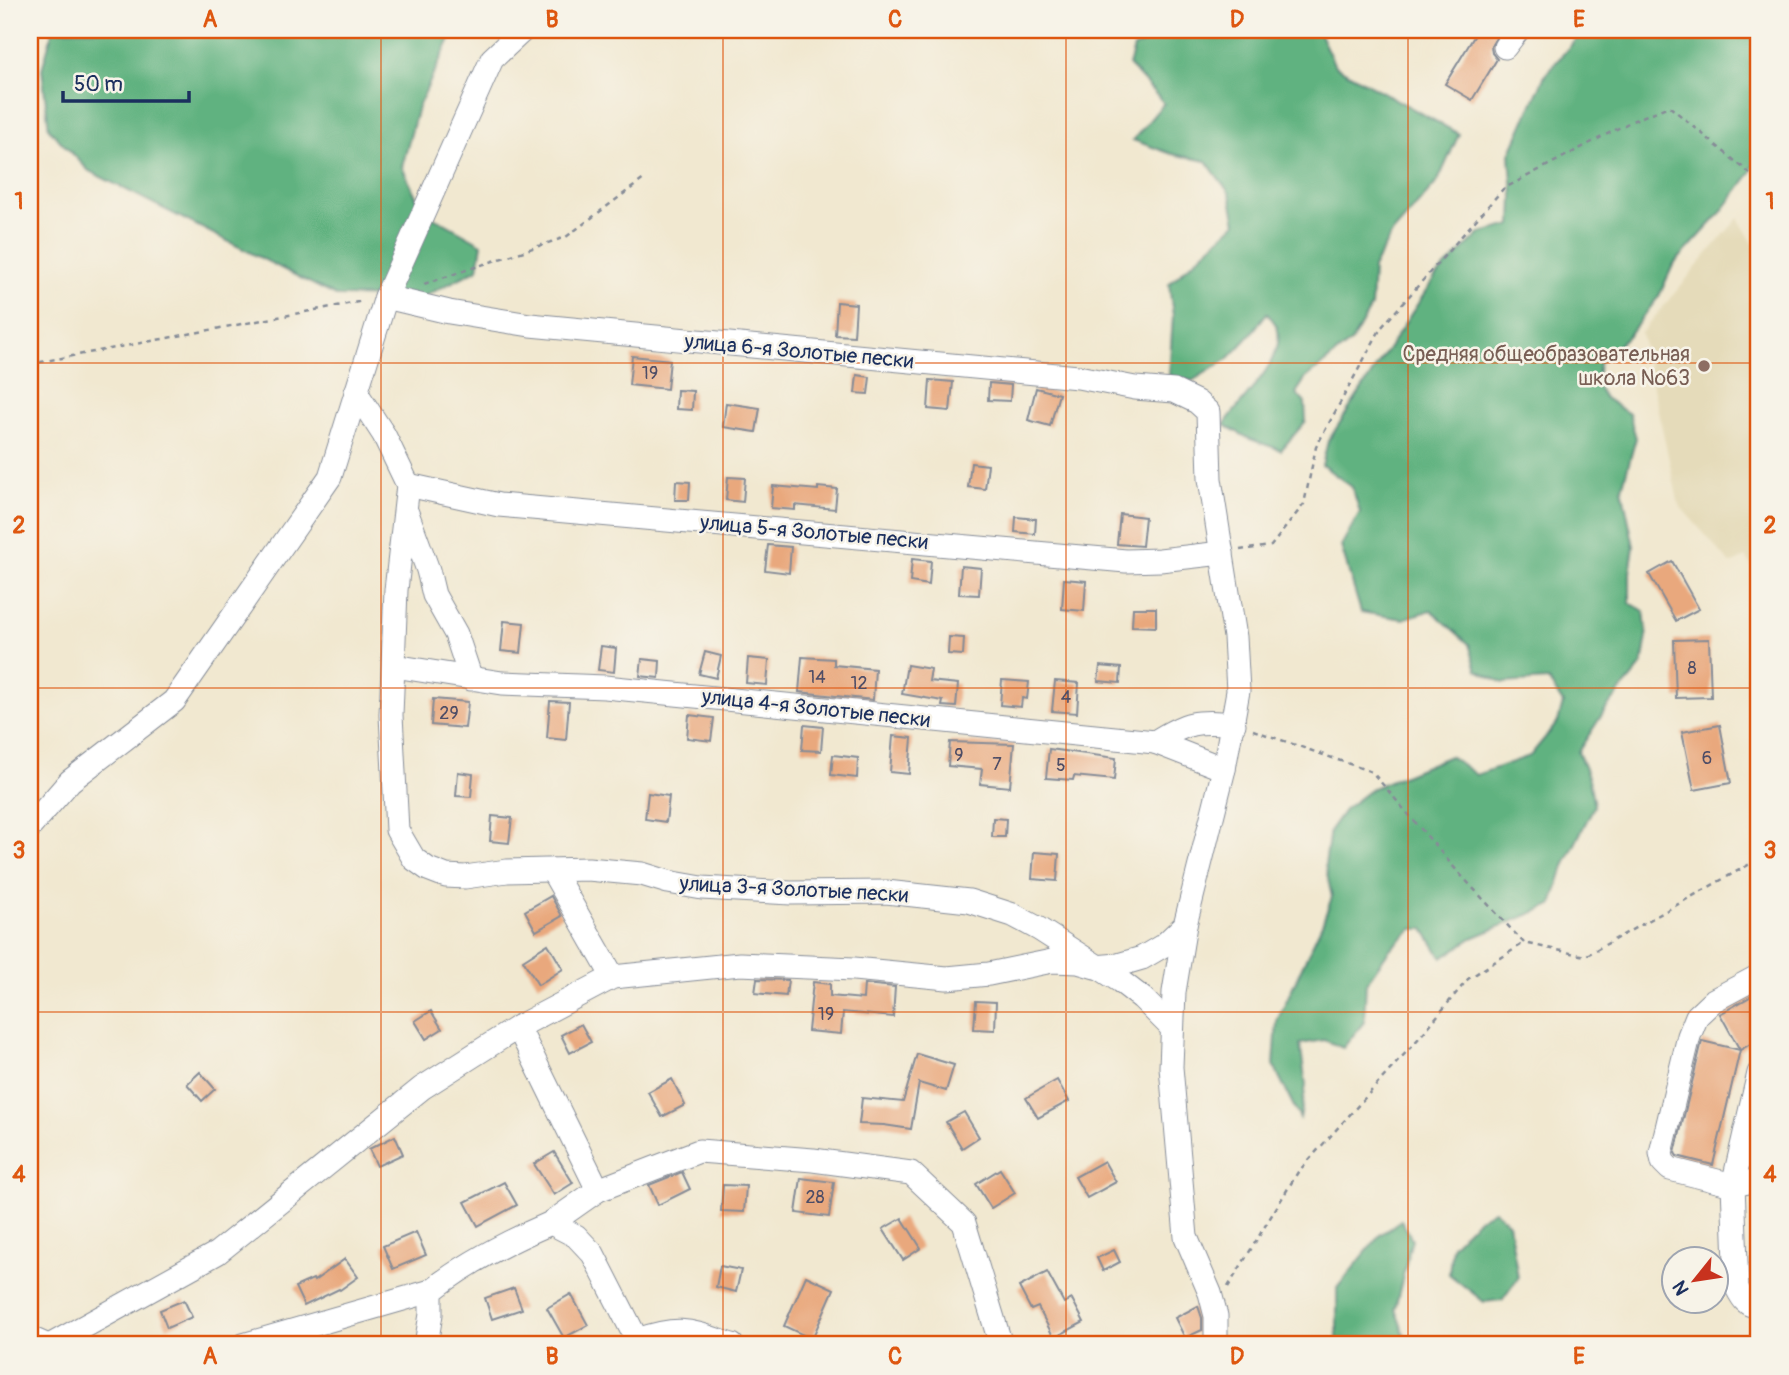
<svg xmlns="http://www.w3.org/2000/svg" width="1789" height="1375" font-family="Pangolin,sans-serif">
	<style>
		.built { fill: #e5dbba }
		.forest { fill: #60b280; stroke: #3e706f; stroke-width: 2 }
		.building { fill: #e9a87d }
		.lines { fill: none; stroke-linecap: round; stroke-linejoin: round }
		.minor-casing { stroke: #868c97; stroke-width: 25 }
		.path { stroke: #868c97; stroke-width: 2.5; stroke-dasharray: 5 5; stroke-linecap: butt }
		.minor { stroke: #fff; stroke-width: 23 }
		.grid { fill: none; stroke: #de5710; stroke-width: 2; stroke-opacity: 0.55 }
		.education-dot { fill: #8d6e63; stroke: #f7f3e8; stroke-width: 2.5 }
		.labels { text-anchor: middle; stroke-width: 5; stroke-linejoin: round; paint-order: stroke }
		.number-label { font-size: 18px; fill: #4e4d66 }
		.street-label { font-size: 21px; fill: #1b2f5e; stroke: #f7f3e8 }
		.education-label { font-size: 21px; fill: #785e54; stroke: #f7f3e8; text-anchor: end }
		.neatline { fill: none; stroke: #de5710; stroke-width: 2.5 }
		.grid-label { font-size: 23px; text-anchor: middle; font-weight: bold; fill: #de5710 }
	</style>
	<rect width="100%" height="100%" fill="#f7f3e8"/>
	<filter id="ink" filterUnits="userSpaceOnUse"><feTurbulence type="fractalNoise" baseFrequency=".0143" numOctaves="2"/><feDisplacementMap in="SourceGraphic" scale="14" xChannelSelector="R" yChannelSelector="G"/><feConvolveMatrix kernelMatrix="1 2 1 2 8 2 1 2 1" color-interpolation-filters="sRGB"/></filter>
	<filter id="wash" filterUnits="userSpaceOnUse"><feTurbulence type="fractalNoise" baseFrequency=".00686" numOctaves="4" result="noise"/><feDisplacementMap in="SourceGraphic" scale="28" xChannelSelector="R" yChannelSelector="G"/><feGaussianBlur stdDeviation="1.57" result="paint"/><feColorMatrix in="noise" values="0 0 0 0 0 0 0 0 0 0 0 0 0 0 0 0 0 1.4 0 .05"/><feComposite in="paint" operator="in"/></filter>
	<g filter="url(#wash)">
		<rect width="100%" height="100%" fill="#f1e8d0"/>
		<polygon class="built" points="1738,218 1759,253 1759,576 1746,557 1731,564 1679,505 1641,333"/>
		<g class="forest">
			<polygon points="53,30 459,30 451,37 418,107 402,167 423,211 482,244 478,269 423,297 336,296 89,171 49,129 42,69"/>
			<path d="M1163,30h155l17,36 124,68 -21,47 -48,55 -17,32 -2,39 -19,34 -46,37 -10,15 9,10 1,18 -25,29 -31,-11 -26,-14c16,-25 64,-67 53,-98 -2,-5 -7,-10 -10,-14l-20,26 -19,20 -36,22 -23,-5 4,-60 -4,-32 67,-61 -6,-29 -24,-33 -34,-7 -39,-14 31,-37 -35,-38 5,-17 25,-12z"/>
			<polygon points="1584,30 1759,30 1759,148 1750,174 1718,216 1673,265 1659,296 1629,335 1599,363 1596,384 1605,398 1629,414 1636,438 1622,488 1634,547 1630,572 1630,603 1644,611 1647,636 1642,665 1605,710 1578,752 1589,779 1594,806 1564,866 1552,905 1472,938 1442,958 1424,929 1412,929 1390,949 1366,983 1364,1022 1343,1048 1324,1040 1300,1044 1306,1085 1300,1119 1274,1066 1277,1021 1322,924 1332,897 1325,865 1330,830 1345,809 1373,788 1450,756 1476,775 1530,756 1558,722 1563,703 1548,680 1503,683 1477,670 1469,644 1431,610 1403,619 1361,612 1341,546 1360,512 1352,487 1322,465 1328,441 1436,276 1481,233 1512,225 1513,196 1510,154 1545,75"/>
			<polygon points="1494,1210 1509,1223 1518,1278 1502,1300 1484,1302 1449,1274 1452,1245 1477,1220"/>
			<polygon points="1401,1220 1412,1239 1395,1309 1405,1336 1419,1345 1337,1345 1337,1288 1380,1235"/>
		</g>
		<g id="blocks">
			<g class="building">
				<polygon points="1478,30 1501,30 1491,46 1492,53 1497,59 1472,100 1445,84"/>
				<polygon points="837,302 856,304 854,336 835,335"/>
				<polygon points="632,356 670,360 667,389 629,385"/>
				<polygon points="857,375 870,377 868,394 855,393"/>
				<polygon points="930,380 953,382 950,411 928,409"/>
				<polygon points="989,383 1011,385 1010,401 988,400"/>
				<polygon points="1036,388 1059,394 1050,426 1028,420"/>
				<polygon points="677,390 693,391 692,410 676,409"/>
				<polygon points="726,403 760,408 756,432 723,427"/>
				<polygon points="971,463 988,465 985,489 968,487"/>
				<polygon points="728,477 745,478 743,502 726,500"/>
				<polygon points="676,481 690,482 689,500 675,500"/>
				<polygon points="773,486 818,490 818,487 837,489 835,509 795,505 795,510 771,508"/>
				<polygon points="1120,514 1145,517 1142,546 1117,544"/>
				<polygon points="1016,517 1036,519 1035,534 1015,532"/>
				<polygon points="768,545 791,547 789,573 765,570"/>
				<polygon points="912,559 931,561 929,585 910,582"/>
				<polygon points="1672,561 1699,609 1676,621 1649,574"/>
				<polygon points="961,566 981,568 979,595 959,594"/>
				<polygon points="1064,579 1086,581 1084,611 1062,609"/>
				<polygon points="1133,608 1156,608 1156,627 1132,626"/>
				<polygon points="504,621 524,623 521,653 501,651"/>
				<polygon points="949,637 964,638 963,655 948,654"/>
				<polygon points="1709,639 1711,697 1676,698 1674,640"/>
				<polygon points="601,646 616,648 614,672 598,670"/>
				<polygon points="705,652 721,656 716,678 699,674"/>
				<polygon points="802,657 834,659 834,665 875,669 873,700 799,692"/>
				<polygon points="748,658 769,660 767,685 746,683"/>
				<polygon points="642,659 660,661 659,678 640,676"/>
				<polygon points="907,665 931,669 929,681 958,684 956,707 942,706 943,701 902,694"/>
				<polygon points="1100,666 1121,668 1120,683 1098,681"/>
				<polygon points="1002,680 1029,682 1027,699 1022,698 1021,707 1000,705"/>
				<polygon points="1055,681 1079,683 1077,713 1052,711"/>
				<polygon points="433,699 468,702 465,728 431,725"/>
				<polygon points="550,701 569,702 566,740 547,738"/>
				<polygon points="689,715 714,718 711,741 687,738"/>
				<polygon points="804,725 823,727 821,751 802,750"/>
				<polygon points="1720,725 1731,783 1694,790 1682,732"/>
				<polygon points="893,736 912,738 909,774 890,772"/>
				<polygon points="950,742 1014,744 1010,787 980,784 982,769 948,766"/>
				<polygon points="1049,749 1116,758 1114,780 1074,776 1073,780 1046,778"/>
				<polygon points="833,755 858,758 857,778 831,775"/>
				<polygon points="458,772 473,774 471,797 456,796"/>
				<polygon points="648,793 669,796 666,822 645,819"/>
				<polygon points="492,816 512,818 509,843 490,841"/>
				<polygon points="993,818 1006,819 1005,837 992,837"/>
				<polygon points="1034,852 1059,854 1057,881 1032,879"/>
				<polygon points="551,896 562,916 536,931 525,911"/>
				<polygon points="548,944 563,969 538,985 523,960"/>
				<polygon points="757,979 788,980 786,996 755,993"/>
				<polygon points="813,982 830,984 830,996 863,999 864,984 895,987 893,1017 843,1012 841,1034 808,1031"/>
				<polygon points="1759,992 1759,1039 1740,1050 1720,1014"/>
				<polygon points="976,1001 996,1002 995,1030 974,1029"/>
				<polygon points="431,1011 442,1029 426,1039 415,1021"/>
				<polygon points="581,1024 591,1042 570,1053 561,1035"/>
				<polygon points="1702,1041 1740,1050 1713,1165 1677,1156 1675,1153"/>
				<polygon points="917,1054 954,1065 946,1091 919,1083 911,1129 884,1125 859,1124 862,1098 903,1102"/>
				<polygon points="200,1072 215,1089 202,1101 187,1084"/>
				<polygon points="672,1079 685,1105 662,1117 648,1092"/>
				<polygon points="1057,1080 1069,1101 1038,1118 1026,1098"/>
				<polygon points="964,1112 979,1137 962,1148 946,1122"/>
				<polygon points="395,1136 403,1154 377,1166 369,1149"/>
				<polygon points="554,1152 573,1183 554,1195 534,1164"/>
				<polygon points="1104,1161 1116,1182 1087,1198 1075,1177"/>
				<polygon points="1000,1169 1015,1193 991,1208 976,1184"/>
				<polygon points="682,1172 690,1189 658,1205 649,1185"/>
				<polygon points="801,1178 834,1182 829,1217 796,1213"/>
				<polygon points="504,1182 517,1205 478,1226 465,1202"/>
				<polygon points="723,1185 746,1186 744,1212 721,1211"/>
				<polygon points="902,1218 921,1248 903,1260 883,1229"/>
				<polygon points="416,1232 426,1255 393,1269 383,1246"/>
				<polygon points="1114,1250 1120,1262 1103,1271 1097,1258"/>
				<polygon points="345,1259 358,1277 340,1290 339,1289 304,1306 295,1287 313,1279 314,1281"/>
				<polygon points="720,1266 741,1270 736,1292 716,1287"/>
				<polygon points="1047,1272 1064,1303 1072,1299 1084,1322 1054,1338 1038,1307 1031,1310 1019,1287"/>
				<polygon points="806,1276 834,1289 812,1339 784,1326"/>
				<polygon points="514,1288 522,1309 492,1319 485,1298"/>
				<polygon points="571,1294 588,1325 564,1338 547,1308"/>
				<polygon points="184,1300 192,1317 167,1328 160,1310"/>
				<polygon points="1198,1306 1202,1318 1202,1330 1185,1338 1175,1318"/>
			</g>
		</g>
	</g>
	<g filter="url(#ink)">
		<use href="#blocks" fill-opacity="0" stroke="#868c97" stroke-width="2"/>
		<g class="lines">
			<defs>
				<g id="minor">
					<polyline points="1505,47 1518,30"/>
					<polyline points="356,392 384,435 408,485 396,590 391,715 397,830 414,859 428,869 446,876 465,877 507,871 588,869 642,874 668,882 702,888 791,893 886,892 969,901 1013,915 1039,929 1120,981 1142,998 1171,1027"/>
					<polyline points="408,485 499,505 1126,561 1160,560 1222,553"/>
					<polyline points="407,513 428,570 434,595 456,634 471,679"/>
					<path d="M394,666l108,17 103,4 550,55c31,-20 42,-22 79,-18"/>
					<polyline points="1155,742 1224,769"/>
					<polyline points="30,827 70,781 174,701 330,477 386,297 492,59 523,30"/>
					<polyline points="552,870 613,977"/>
					<polyline points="1185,925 1174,992 1171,1067 1186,1237 1210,1293 1216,1316 1216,1345"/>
					<polyline points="1759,976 1714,1000 1697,1016 1689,1036 1661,1153 1663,1162 1670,1169 1733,1185 1759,1180"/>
					<polyline points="518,1027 598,1190"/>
					<path d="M1759,1073l-26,112 4,103c5,10 10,19 22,18"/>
					<polyline points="551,1223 598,1190 699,1151 813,1160 911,1173 964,1223 1001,1345"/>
					<polyline points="30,1338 46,1345"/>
					<polyline points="51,1345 217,1253 422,1088 518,1027 613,977 740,964 854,969 947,978 989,974 1052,961 1078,962 1095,967 1118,965 1142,958 1164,945 1185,925 1224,769 1238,691 1235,637 1210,479 1208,412 1197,402 1174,391 1135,388 1078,377 530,325 449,312 386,297"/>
					<polyline points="243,1345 431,1291"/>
					<path d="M426,1345l5,-31v-23c36,-29 78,-50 120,-68l25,13 17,18 44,86"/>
					<path d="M634,1345l3,-5c45,-15 52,-9 95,5"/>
				</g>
			</defs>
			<use href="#minor" class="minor-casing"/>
			<g class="path">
				<polyline points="424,284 566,237 645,178"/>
				<polyline points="30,364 363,301"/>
				<polyline points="1240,550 1271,546 1304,504 1316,447 1381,328 1503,189 1632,121 1669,106 1759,181"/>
				<polyline points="1253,730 1372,772 1458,872 1524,943 1585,956 1759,859"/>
				<polyline points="1228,1287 1298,1172 1419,1038 1468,979 1524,943"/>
			</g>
			<use href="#minor" class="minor"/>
		</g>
	</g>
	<path class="grid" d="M381,30v1315M723,30v1315M1066,30v1315M1408,30v1315M30,363h1729M30,688h1729M30,1012h1729"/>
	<circle class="education-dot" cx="1704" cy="366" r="7"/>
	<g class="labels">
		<g class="number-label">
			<text x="650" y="379">19</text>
			<text x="1692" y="674">8</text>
			<text x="817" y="683">14</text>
			<text x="859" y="689">12</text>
			<text x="1066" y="703">4</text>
			<text x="449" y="719">29</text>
			<text x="959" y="761">9</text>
			<text x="1707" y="764">6</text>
			<text x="997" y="770">7</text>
			<text x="1061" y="771">5</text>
			<text x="826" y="1020">19</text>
			<text x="815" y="1203">28</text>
		</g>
		<g class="street-label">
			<text transform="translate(799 351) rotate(5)" y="7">улица 6-я Золотые пески</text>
			<text transform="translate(814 532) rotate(5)" y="7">улица 5-я Золотые пески</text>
			<text transform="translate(816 708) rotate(6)" y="7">улица 4-я Золотые пески</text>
			<text transform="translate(794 889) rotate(3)" y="7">улица 3-я Золотые пески</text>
		</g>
		<g class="education-label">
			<text x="1690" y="361">Средняя общеобразовательная<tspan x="1690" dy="24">школа №63</tspan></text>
		</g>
	</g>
	<rect width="1789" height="1375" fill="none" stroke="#f7f3e8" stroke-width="77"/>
	<g transform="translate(1695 1280) rotate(240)"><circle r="33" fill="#f7f3e8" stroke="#9fa5b1" stroke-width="2"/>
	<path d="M0-5L12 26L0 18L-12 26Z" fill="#c8321e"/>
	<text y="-10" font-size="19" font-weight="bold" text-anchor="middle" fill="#1b2f5e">N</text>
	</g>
	<path d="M63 91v10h126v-10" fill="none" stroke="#1b2f5e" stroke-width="3.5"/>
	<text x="74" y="91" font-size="21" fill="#1b2f5e" stroke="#f7f3e8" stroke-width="5" paint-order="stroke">50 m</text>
	<rect x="38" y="38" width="1712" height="1298" class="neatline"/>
	<g class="grid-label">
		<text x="210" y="27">A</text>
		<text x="552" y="27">B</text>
		<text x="895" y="27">C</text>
		<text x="1237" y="27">D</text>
		<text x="1579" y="27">E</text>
		<text x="19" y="209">1</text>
		<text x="1770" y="209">1</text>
		<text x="19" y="533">2</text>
		<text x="1770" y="533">2</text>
		<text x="19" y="858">3</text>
		<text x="1770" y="858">3</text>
		<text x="19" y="1182">4</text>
		<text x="1770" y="1182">4</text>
		<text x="210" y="1364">A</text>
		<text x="552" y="1364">B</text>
		<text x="895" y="1364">C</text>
		<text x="1237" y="1364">D</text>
		<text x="1579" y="1364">E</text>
	</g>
</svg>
